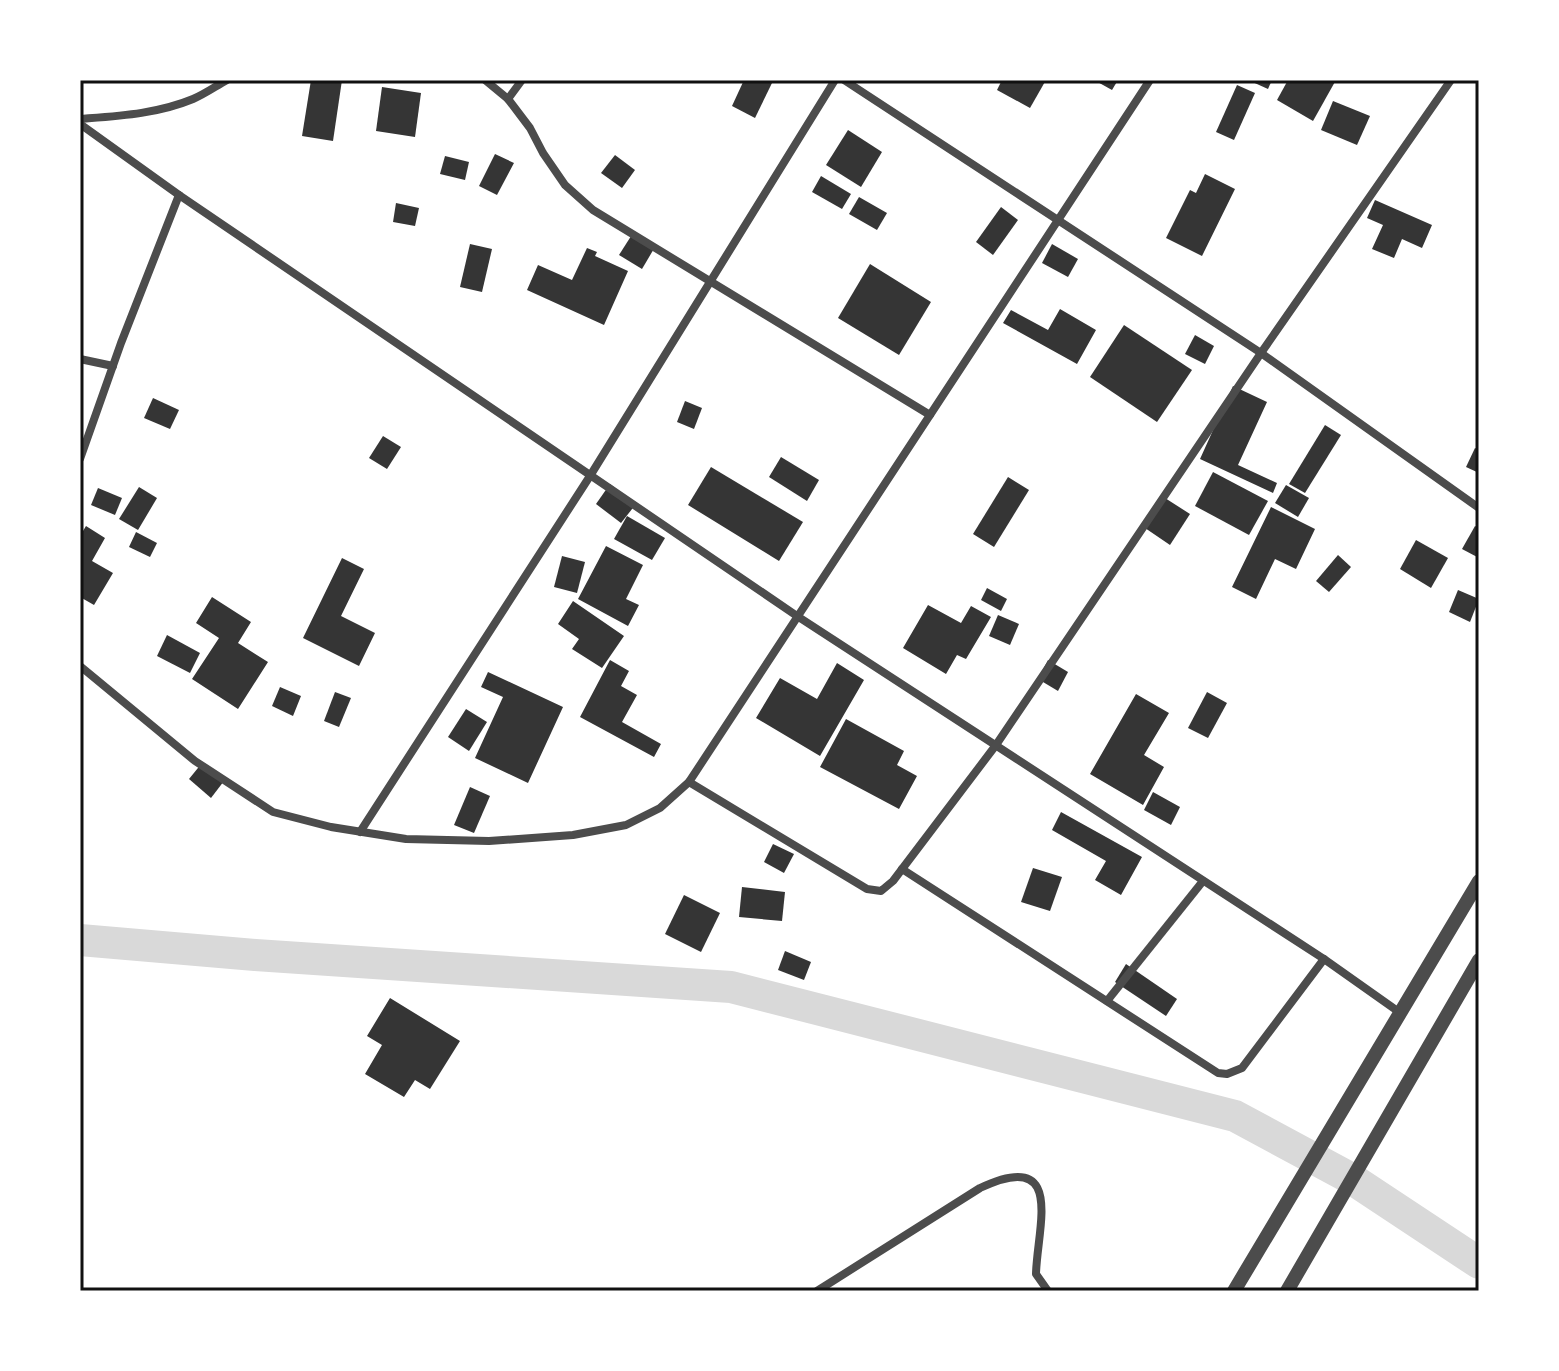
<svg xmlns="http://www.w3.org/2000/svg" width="1559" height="1371" font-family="Cabin,sans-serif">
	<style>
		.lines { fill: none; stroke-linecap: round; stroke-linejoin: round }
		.canal { stroke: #d9d9d9; stroke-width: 32 }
		.building { fill: #353535 }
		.minor { stroke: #4c4c4c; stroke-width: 8 }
		.tertiary { stroke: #4c4c4c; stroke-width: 14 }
		.neatline { fill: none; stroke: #111; stroke-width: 3 }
	</style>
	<rect width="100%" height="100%" fill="#fff"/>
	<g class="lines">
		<polyline class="canal" points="80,940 255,955 731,987 1235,1116 1352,1179 1479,1263"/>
	</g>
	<g class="building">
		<polygon points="311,80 342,80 333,141 302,136"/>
		<polygon points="744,80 766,80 772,83 755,118 732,106"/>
		<polygon points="1002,80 1046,80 1030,108 997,90"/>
		<polygon points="1094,80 1118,80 1112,90"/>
		<polygon points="1248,80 1272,80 1268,89"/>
		<polygon points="1288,80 1336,80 1313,121 1277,100"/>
		<polygon points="1237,85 1255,93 1234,140 1216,132"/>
		<polygon points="382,87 421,93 415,137 376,131"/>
		<polygon points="1333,101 1370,116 1357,145 1321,130"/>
		<polygon points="848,130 882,152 861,187 826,165"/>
		<polygon points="495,154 514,163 497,195 479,186"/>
		<polygon points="615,155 635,170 622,188 601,173"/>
		<polygon points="445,156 469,162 465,180 440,174"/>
		<polygon points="1205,174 1235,189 1202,256 1166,238 1190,190 1196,193"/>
		<polygon points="821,176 851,194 842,209 812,192"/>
		<polygon points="859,197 887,213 877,230 849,214"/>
		<polygon points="1375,200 1432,225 1422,248 1402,239 1394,258 1372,249 1383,225 1367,218"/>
		<polygon points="396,203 419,208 415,226 393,222"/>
		<polygon points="1001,207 1018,220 993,255 976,242"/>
		<polygon points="633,233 655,247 642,269 619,255"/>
		<polygon points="470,244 492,249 482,292 460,287"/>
		<polygon points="1052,244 1078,259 1068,277 1042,263"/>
		<polygon points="587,248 597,252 595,256 628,271 604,325 527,290 538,265 572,280"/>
		<polygon points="870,264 931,302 899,355 838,318"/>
		<polygon points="1060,309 1096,330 1077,364 1003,323 1011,310 1048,330"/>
		<polygon points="1124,325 1192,370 1157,422 1090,377"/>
		<polygon points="1195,335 1214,346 1205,364 1185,354"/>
		<polygon points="1233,386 1267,402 1238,465 1277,483 1273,493 1200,459"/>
		<polygon points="153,398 179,410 170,429 144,418"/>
		<polygon points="685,401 702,408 694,429 677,422"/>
		<polygon points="1325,425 1341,435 1305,493 1289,484"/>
		<polygon points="383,436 401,447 387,469 369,458"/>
		<polygon points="1475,448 1479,450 1479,473 1466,467"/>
		<polygon points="781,457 819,480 807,501 769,477"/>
		<polygon points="711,467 803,522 779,561 688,505"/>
		<polygon points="1213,472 1268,501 1249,535 1195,506"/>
		<polygon points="1008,477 1029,490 994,547 973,534"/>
		<polygon points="610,484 636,504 621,523 596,504"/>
		<polygon points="1286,485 1309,498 1298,517 1275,503"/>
		<polygon points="139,487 157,498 138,530 119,519"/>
		<polygon points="98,488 122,498 115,515 91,505"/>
		<polygon points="1165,498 1190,514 1170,545 1145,528"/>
		<polygon points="1271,507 1315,529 1296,569 1275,559 1256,599 1232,587"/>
		<polygon points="627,516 665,538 652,560 614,539"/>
		<polygon points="86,526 105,538 92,561 113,573 94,605 80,597 80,536"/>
		<polygon points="1475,526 1479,528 1479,558 1462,549"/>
		<polygon points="136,532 157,543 150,557 129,547"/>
		<polygon points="1416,540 1448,558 1431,588 1400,569"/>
		<polygon points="606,546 643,565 626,599 639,605 628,626 578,599"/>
		<polygon points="1338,555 1351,567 1329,592 1316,581"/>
		<polygon points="562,556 585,562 577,593 554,587"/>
		<polygon points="342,558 364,569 341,616 375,633 359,666 303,638"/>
		<polygon points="987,588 1007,599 1001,611 981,600"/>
		<polygon points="1458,590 1479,599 1470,622 1449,612"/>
		<polygon points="212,597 251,622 238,643 268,662 238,709 192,679 219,638 196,623"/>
		<polygon points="573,601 624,636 602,668 572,649 579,639 558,624"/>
		<polygon points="928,605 961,623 971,606 991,617 966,659 957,655 946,674 903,648"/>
		<polygon points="998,615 1019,624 1010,645 989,636"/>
		<polygon points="167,635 200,653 190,673 157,656"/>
		<polygon points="610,660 629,671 621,686 637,695 622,722 661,744 654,757 580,717"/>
		<polygon points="1048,660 1068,672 1058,691 1038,679"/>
		<polygon points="837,663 864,680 820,756 756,718 780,678 817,699"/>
		<polygon points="488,672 563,707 528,783 475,758 503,697 481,687"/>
		<polygon points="280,687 301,696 293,716 272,706"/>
		<polygon points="335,692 351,698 339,727 324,721"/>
		<polygon points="1207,692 1227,703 1208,738 1188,728"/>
		<polygon points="1136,694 1169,713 1144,755 1164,767 1143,805 1090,774"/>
		<polygon points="466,709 487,722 469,751 448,737"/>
		<polygon points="846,719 904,751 897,765 917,776 899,809 820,767"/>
		<polygon points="202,763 224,781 211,798 189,779"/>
		<polygon points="470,787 490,796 474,833 454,825"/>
		<polygon points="1153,792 1180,807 1171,825 1144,810"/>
		<polygon points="1061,812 1142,857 1121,895 1095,880 1106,861 1052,830"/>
		<polygon points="773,844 794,854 784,873 764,862"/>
		<polygon points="1033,868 1062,877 1050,911 1021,902"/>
		<polygon points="742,887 785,892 782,921 739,917"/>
		<polygon points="684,895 720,913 701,952 665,934"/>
		<polygon points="785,951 811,962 804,980 778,970"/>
		<polygon points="1126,964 1177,999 1166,1016 1115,982"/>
		<polygon points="390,998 460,1041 430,1089 415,1080 404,1097 365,1074 382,1045 367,1036"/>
	</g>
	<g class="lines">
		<g class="minor">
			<polyline points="485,80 508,99 530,128 543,153 565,185 593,210 930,415"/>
			<polyline points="844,80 1261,353 1479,508"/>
			<polyline points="508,99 522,80"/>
			<path d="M80,119c38,-3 77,-5 113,-20 12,-5 23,-13 34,-19"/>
			<polyline points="80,124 179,195 797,616 1324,959 1399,1012"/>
			<polyline points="80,359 113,366"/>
			<polyline points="80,459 121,343 179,195"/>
			<polyline points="80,666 195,761 273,812 331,827 406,839 489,841 573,835 626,825 660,808 689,782 1150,80"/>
			<polyline points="689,782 867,889 881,891 893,881 996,745 1261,353 1451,80"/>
			<polyline points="360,832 590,476 835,80"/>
			<polyline points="902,869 1218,1073 1227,1074 1242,1068 1324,959"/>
			<polyline points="1107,1001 1203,881"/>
			<path d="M817,1291l163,-103c86,-41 57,40 56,86l12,17"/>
		</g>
		<g class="tertiary">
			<polyline points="1234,1291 1479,881"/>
			<polyline points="1287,1291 1479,960"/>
		</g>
	</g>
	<rect width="1559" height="1371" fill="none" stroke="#ffffff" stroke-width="164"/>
	<rect x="82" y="82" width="1395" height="1207" class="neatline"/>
</svg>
